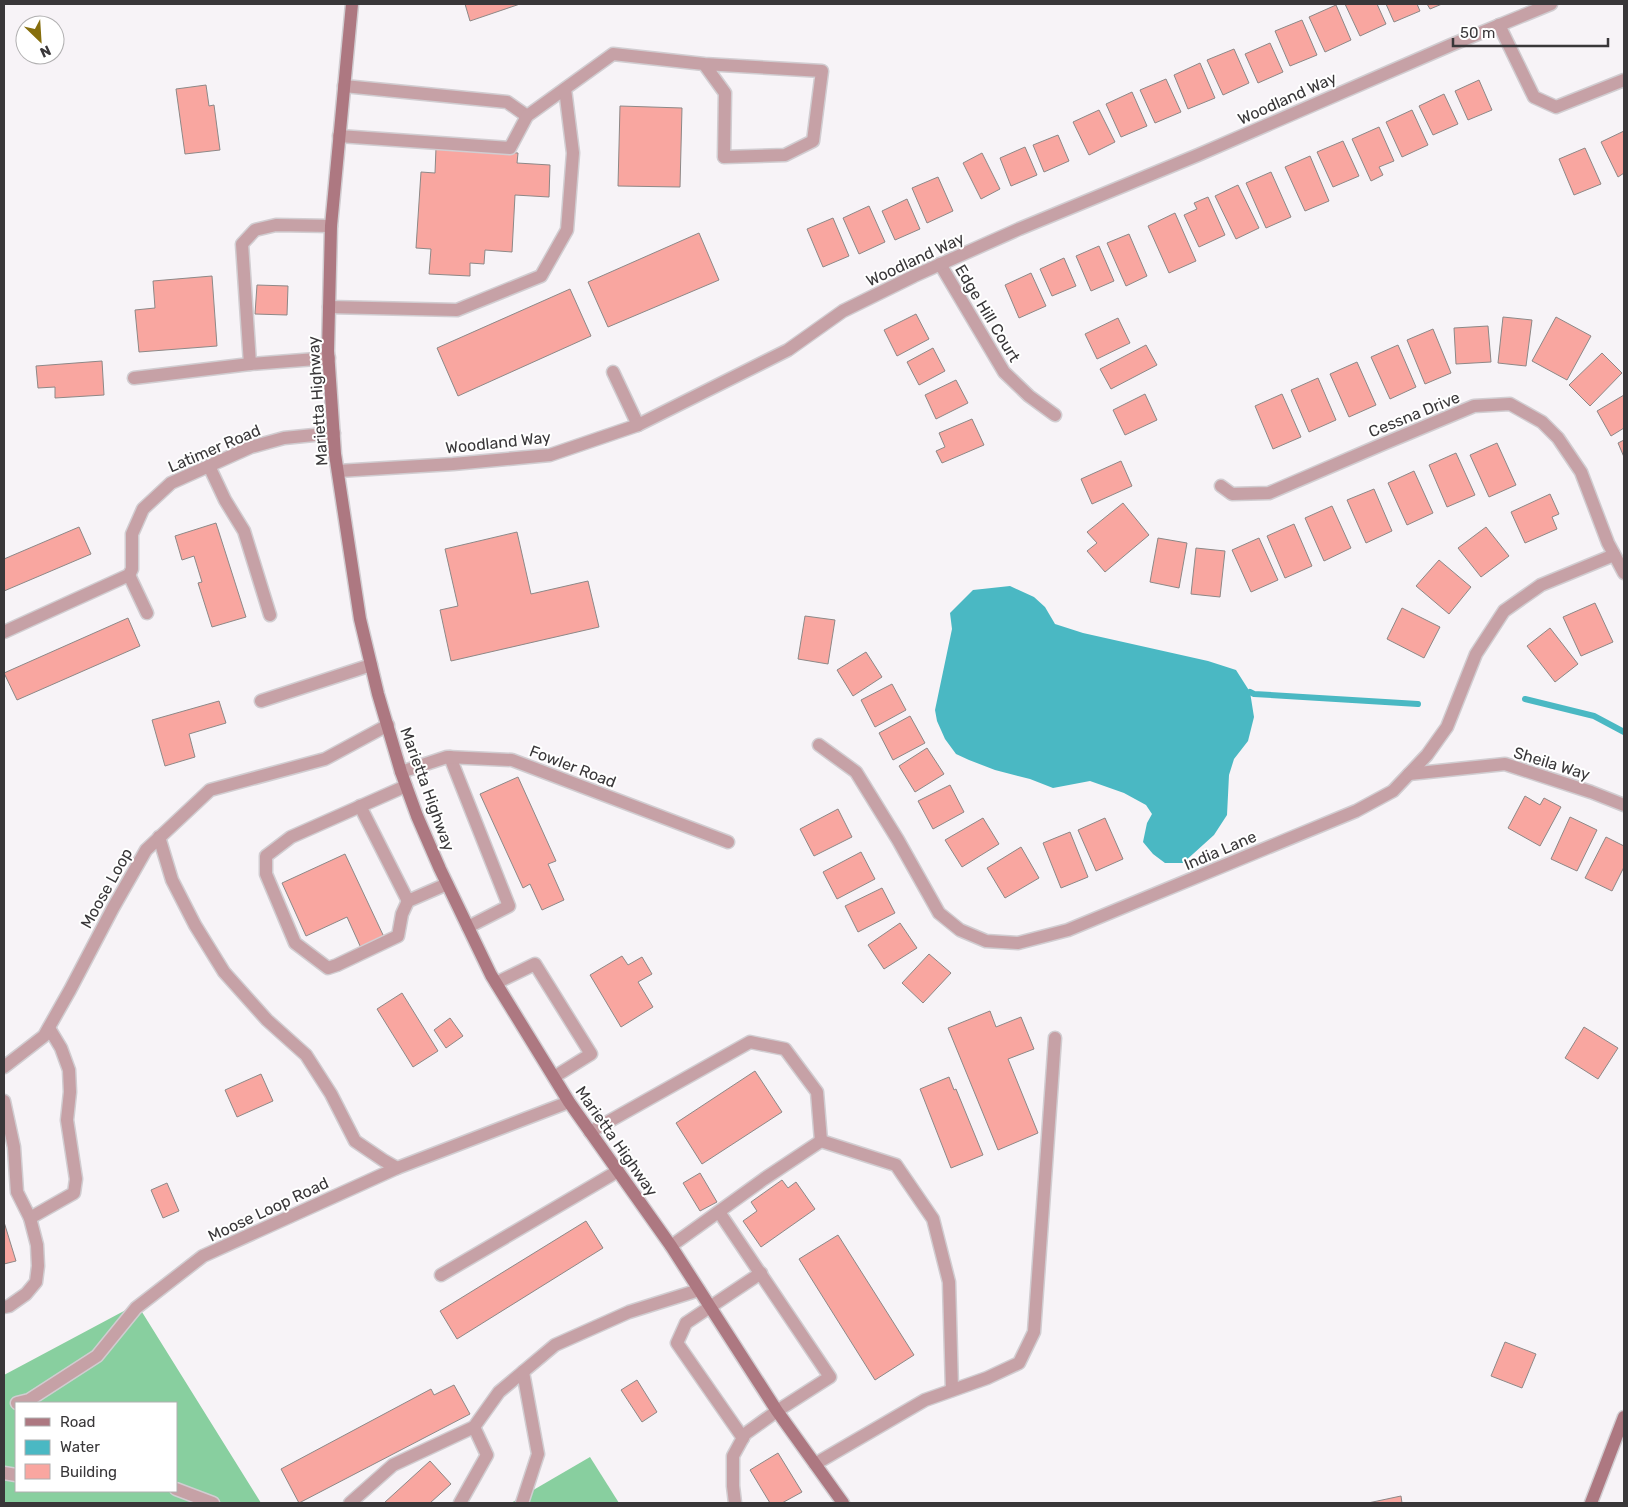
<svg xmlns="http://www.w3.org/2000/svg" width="1628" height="1507" font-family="Rubik,sans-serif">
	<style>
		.forest { fill: #88cf9f; fill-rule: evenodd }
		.water { fill: #4ab8c3 }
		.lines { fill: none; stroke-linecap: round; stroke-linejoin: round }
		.stream { stroke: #4ab8c3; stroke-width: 6 }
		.building { fill: #f9a6a0; stroke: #8d8887 }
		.lane-casing { stroke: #d1cdd1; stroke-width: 15 }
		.street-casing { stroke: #d1cdd1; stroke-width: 15 }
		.secondary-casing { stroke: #d1cdd1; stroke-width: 15 }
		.lane { stroke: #c6a1a6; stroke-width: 12 }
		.street { stroke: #c6a1a6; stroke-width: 12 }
		.secondary { stroke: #ad7881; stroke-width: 12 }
		.labels { text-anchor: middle; stroke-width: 4; stroke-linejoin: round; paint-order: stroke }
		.street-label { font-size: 16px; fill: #393739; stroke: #fff }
	</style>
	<rect width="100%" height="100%" fill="#f7f3f7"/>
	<g class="forest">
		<path d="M137,1304l124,199h-257v-128zM16,1403h160v88h-160z"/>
		<polygon points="590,1457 619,1503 511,1503"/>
	</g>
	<polygon class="water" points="1010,586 1034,597 1045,607 1055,624 1083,633 1208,661 1236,670 1250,692 1254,717 1248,741 1234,759 1229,775 1227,815 1214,835 1183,863 1165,863 1153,854 1143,842 1147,823 1152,814 1146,805 1124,793 1090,781 1053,788 1030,779 995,770 969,760 956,754 945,739 937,721 935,710 952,629 950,613 973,590"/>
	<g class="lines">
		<g class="stream">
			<polyline points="1250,692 1254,694 1418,704"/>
			<polyline points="1525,699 1594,716 1624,732"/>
		</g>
	</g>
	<g class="building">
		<polygon points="465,4 520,4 470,21"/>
		<polygon points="1345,4 1377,4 1386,24 1360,36"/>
		<polygon points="1386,4 1417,4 1420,11 1394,22"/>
		<polygon points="1427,4 1442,4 1430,9"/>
		<polygon points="1336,5 1351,40 1325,52 1309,17"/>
		<polygon points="1302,20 1317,55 1290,66 1275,31"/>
		<polygon points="1270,43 1283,72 1258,83 1245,54"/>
		<polygon points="1234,49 1249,83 1223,95 1207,60"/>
		<polygon points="1200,63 1215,98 1188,109 1174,75"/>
		<polygon points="1166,79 1181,112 1155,123 1140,90"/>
		<polygon points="1479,80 1492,110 1468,120 1455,91"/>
		<polygon points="206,85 209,106 214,105 220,150 185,154 176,89"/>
		<polygon points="1132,92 1147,126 1121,137 1106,104"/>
		<polygon points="1444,94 1458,124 1433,135 1419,106"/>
		<polygon points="620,106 682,108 680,187 618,186"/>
		<polygon points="1099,110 1115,142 1089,155 1073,122"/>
		<polygon points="1412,110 1428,145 1402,157 1386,122"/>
		<polygon points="1379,127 1394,161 1379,167 1383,175 1371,181 1352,139"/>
		<polygon points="1624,131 1624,173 1618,177 1601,142"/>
		<polygon points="1058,135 1069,161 1044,172 1033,145"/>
		<polygon points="1343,141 1359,176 1333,187 1317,152"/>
		<polygon points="1025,147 1037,175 1011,186 1000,158"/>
		<polygon points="436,148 518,153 517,163 550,165 549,197 515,195 512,252 485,250 484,264 470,263 470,276 429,274 431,249 416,248 421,172 435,173"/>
		<polygon points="1585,148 1601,184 1574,195 1559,159"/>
		<polygon points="982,153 1000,189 981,199 963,163"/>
		<polygon points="1310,156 1329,201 1305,211 1285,167"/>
		<polygon points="1271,172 1291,217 1266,228 1246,183"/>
		<polygon points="938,177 953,211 927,223 912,188"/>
		<polygon points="1238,185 1259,228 1236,239 1215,196"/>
		<polygon points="1208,197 1225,235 1199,247 1184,215 1197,209 1194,203"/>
		<polygon points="907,199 920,229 895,240 882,211"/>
		<polygon points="869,206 885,242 859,254 843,218"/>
		<polygon points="1175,213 1196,261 1169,273 1148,226"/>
		<polygon points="833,218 849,256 823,267 807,229"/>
		<polygon points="699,233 719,280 608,327 588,282"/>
		<polygon points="1129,234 1147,276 1126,286 1107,243"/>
		<polygon points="1099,246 1114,281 1091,291 1076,256"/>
		<polygon points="1064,258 1076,286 1052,296 1040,269"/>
		<polygon points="1031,273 1046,306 1019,318 1005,285"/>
		<polygon points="212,276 217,346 139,352 135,310 155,308 153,281"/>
		<polygon points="257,285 288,286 287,315 255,314"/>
		<polygon points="570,289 591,336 458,396 437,348"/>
		<polygon points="916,314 929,339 897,356 884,330"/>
		<polygon points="1503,317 1532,320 1526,366 1498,363"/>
		<polygon points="1556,317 1591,336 1567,380 1532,361"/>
		<polygon points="1118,318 1130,343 1097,359 1085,334"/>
		<polygon points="1488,326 1491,362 1456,364 1454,328"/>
		<polygon points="1433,329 1451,373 1425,384 1407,340"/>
		<polygon points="1146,345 1157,365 1111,389 1100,369"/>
		<polygon points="1398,345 1416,387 1390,399 1371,357"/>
		<polygon points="933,348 945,371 919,385 907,362"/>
		<polygon points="1602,353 1622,373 1590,406 1569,385"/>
		<polygon points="102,361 104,395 55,398 55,387 38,388 36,366"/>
		<polygon points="1357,362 1376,405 1349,417 1330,374"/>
		<polygon points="1318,378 1336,420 1309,432 1291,390"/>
		<polygon points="956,380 968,403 936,419 925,395"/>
		<polygon points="1145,394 1157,420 1125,435 1113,410"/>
		<polygon points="1282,394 1301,437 1273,449 1255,406"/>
		<polygon points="1624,395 1624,428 1611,436 1597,411"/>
		<polygon points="972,419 984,445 942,463 936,451 945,447 939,433"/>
		<polygon points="1624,440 1624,457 1618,443"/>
		<polygon points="1497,443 1516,485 1489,497 1470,455"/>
		<polygon points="1456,453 1475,495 1447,507 1429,465"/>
		<polygon points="1121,461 1132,486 1092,504 1081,479"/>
		<polygon points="1414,471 1433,513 1407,525 1388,483"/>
		<polygon points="1374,489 1392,531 1366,543 1347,500"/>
		<polygon points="1550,494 1559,514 1552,517 1557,529 1525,543 1511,512"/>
		<polygon points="1123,503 1149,535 1105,572 1087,551 1097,543 1087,532"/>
		<polygon points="1332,506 1351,548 1324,561 1305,518"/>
		<polygon points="216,523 246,617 212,627 198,583 202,582 194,556 182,560 175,536"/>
		<polygon points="1294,524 1312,566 1285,578 1267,536"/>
		<polygon points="79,527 91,554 4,591 4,559"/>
		<polygon points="1486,527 1509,556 1481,577 1458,548"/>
		<polygon points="517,532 531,594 588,581 599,627 451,661 440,610 458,606 445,549"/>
		<polygon points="1158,538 1187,543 1179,588 1150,582"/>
		<polygon points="1259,538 1278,580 1251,592 1232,550"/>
		<polygon points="1196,548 1225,551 1220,597 1191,594"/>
		<polygon points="1439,560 1471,587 1449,614 1416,586"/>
		<polygon points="1595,603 1613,642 1581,656 1563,617"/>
		<polygon points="1402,608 1440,627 1424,658 1387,639"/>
		<polygon points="805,616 835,620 828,664 798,659"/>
		<polygon points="128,618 140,646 17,700 4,673"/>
		<polygon points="1550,628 1578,664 1555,682 1527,646"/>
		<polygon points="866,652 882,677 853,696 837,670"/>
		<polygon points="892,684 906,710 875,727 861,700"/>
		<polygon points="219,701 226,723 189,734 195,757 165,766 152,720"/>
		<polygon points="910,716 925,743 893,760 879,733"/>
		<polygon points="927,748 944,774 915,792 899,766"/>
		<polygon points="518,777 556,861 548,864 564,900 542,910 530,884 523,888 480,794"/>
		<polygon points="950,785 964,812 933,829 918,801"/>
		<polygon points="1525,796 1540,805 1544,798 1561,807 1540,846 1508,828"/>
		<polygon points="838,809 852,837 814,856 800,829"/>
		<polygon points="1570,817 1597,830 1577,871 1551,859"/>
		<polygon points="983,818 999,844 962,867 945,840"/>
		<polygon points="1105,818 1123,859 1096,871 1078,830"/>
		<polygon points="1070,832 1088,877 1061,888 1043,843"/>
		<polygon points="1606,837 1624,846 1624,867 1612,891 1585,878"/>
		<polygon points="1021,847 1039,878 1005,898 987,868"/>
		<polygon points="861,852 875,879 837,899 823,872"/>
		<polygon points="345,854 384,937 361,948 347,917 306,936 282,883"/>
		<polygon points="882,888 895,913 858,932 845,906"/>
		<polygon points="900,923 917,948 884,969 868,945"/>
		<polygon points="929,954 951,973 923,1003 902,983"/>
		<polygon points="622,956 628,965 642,957 652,974 638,982 653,1007 621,1027 590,975"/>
		<polygon points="402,993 438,1051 413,1067 377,1009"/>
		<polygon points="990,1011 996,1027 1021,1017 1034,1049 1008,1059 1038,1133 998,1150 948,1028"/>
		<polygon points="450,1018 463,1036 446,1048 434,1030"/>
		<polygon points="1584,1027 1618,1048 1598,1079 1565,1058"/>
		<polygon points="755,1071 782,1112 702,1164 676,1123"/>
		<polygon points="261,1074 273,1101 237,1117 225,1090"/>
		<polygon points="949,1077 954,1090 956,1089 983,1155 951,1168 920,1089"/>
		<polygon points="700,1173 717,1202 700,1211 683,1183"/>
		<polygon points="782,1180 788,1188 796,1182 815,1209 761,1247 743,1221 757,1211 751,1202"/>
		<polygon points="167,1183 179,1211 163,1218 151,1190"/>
		<polygon points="586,1221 603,1248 457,1339 440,1311"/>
		<polygon points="4,1222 16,1261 4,1264"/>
		<polygon points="838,1235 914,1355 875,1380 799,1259"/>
		<polygon points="1505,1342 1536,1354 1522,1388 1491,1376"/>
		<polygon points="637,1380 657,1412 642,1422 621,1390"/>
		<polygon points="454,1385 470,1414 299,1503 281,1469 431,1389 434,1395"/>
		<polygon points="778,1453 802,1492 782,1503 770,1503 750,1470"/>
		<polygon points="430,1461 451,1484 430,1503 384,1503"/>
		<polygon points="1401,1496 1402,1503 1368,1503"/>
	</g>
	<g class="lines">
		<defs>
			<g id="lane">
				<polyline points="344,86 507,102 527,116"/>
				<polyline points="339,136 510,148 527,116 613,54 704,64 822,71 813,141 785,155 724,157 725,93 704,64"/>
				<polyline points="329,307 457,310 541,276 567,230 573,153 565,89"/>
				<polyline points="250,364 242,244 255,230 276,225 331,226"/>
				<polyline points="613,372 638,425"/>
				<polyline points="134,378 250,364 329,358"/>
				<polyline points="209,466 225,500 244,531 270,615"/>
				<polyline points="129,575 147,613"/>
				<polyline points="261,701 371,665"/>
				<polyline points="450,757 509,906 468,927"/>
				<polyline points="406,786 291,837 266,856 266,874 295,943 328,968 337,965 398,936 402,914 408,901 447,884"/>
				<polyline points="360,806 408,901"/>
				<polyline points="159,837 172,880 195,925 224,972 267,1020 306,1055 331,1094 355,1141 383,1160 397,1168"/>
				<polyline points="496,983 535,964 591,1054 554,1077"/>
				<polyline points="4,1101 14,1147 17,1192 30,1218 37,1245 38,1266 36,1282 26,1294 9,1306 4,1307"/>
				<polyline points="590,1132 750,1042 785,1049 817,1092 821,1141"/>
				<polyline points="719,1212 830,1377 777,1411"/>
				<polyline points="30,1218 74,1193 76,1179 67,1120 70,1092 69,1070 61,1048 49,1028"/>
				<polyline points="671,1246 764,1179 821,1141 896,1165 933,1219 949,1282 952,1390"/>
				<polyline points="441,1275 618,1171"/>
				<polyline points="743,1438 677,1343 686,1323 761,1273"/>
				<polyline points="815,1464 925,1400 987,1378 1019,1363 1034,1332 1055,1038"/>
				<polyline points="4,1473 16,1475"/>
				<polyline points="176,1489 213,1503"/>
				<polyline points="350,1503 393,1465 474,1427 499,1392 555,1345 629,1312 699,1290"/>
				<polyline points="460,1503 487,1455 474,1427"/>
				<polyline points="522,1503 538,1454 523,1372"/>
			</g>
			<g id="street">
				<polyline points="1499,25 1534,97 1556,107 1624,80"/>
				<polyline points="940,264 1004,372 1029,396 1055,415"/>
				<polyline points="338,471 453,464 550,455 638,425 788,350 843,311 914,276 1019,229 1198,155 1451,45 1551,4"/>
				<polyline points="1221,486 1232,494 1269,493 1383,444 1474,406 1510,404 1542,422 1558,438 1581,472 1608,543 1624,573"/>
				<polyline points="4,632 129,575 132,569 132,534 143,509 171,483 251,447 284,438 334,433"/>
				<polyline points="819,745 856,772 898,840 939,913 960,930 986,941 1018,943 1068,930 1356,811 1393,791 1427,755 1447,727 1476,654 1504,611 1541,585 1614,555"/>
				<polyline points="401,772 447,757 512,760 728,842"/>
				<polyline points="1409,774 1505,764 1591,792 1624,805"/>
				<polyline points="4,1067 44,1036 70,990 113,908 146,850 210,790 325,759 388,725"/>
				<polyline points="17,1403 29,1400 97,1356 136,1308 203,1256 397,1168 569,1102"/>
				<polyline points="735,1503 733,1486 733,1456 745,1434 777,1411"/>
			</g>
			<g id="secondary">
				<polyline points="352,4 331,226 328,351 335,454 360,619 378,694 401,772 417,816 440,869 491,975 569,1102 671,1246 777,1411 843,1503"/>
				<polyline points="1591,1503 1624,1417"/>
			</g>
		</defs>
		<use href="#lane" class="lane-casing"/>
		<use href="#street" class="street-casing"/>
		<use href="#secondary" class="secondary-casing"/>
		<use href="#lane" class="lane"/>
		<use href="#street" class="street"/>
		<use href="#secondary" class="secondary"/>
	</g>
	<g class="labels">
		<g class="street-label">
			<text transform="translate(1287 98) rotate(-24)" y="6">Woodland Way</text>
			<text transform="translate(915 259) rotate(-25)" y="6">Woodland Way</text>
			<text transform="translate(988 313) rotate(59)" y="6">Edge Hill Court</text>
			<text transform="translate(317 401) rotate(-94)" y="6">Marietta Highway</text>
			<text transform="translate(1414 414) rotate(-22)" y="6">Cessna Drive</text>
			<text transform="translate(498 442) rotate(-6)" y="6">Woodland Way</text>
			<text transform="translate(214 448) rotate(-23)" y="6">Latimer Road</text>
			<text transform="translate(1552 763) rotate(17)" y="6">Sheila Way</text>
			<text transform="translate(573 766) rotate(21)" y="6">Fowler Road</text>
			<text transform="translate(428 789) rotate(70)" y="6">Marietta Highway</text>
			<text transform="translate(1220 850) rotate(-23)" y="6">India Lane</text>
			<text transform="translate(106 888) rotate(-61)" y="6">Moose Loop</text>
			<text transform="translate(617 1141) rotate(55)" y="6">Marietta Highway</text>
			<text transform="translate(268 1209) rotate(-25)" y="6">Moose Loop Road</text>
		</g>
	</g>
	<rect width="1628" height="1507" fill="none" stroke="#393739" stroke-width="10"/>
	<rect x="15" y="1402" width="162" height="90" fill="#ffffff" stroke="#b0afb0"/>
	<rect x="25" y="1418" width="25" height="8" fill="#ad7881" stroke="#b0afb0"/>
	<text x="60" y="1427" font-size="15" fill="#393739">Road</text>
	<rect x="25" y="1440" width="25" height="15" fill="#4ab8c3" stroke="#b0afb0"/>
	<text x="60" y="1452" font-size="15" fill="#393739">Water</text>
	<rect x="25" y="1464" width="25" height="15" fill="#f9a6a0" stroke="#b0afb0"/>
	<text x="60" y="1477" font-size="15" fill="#393739">Building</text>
	<g transform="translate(40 40) rotate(155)"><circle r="24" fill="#ffffff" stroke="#b0afb0"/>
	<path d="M0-4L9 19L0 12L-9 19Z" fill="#866e0c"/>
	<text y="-8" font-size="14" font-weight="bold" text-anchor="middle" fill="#393739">N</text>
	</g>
	<path d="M1453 38v8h155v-8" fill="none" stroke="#393739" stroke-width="2.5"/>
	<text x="1460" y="38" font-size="15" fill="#393739" stroke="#ffffff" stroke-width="4" paint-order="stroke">50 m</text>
</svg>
